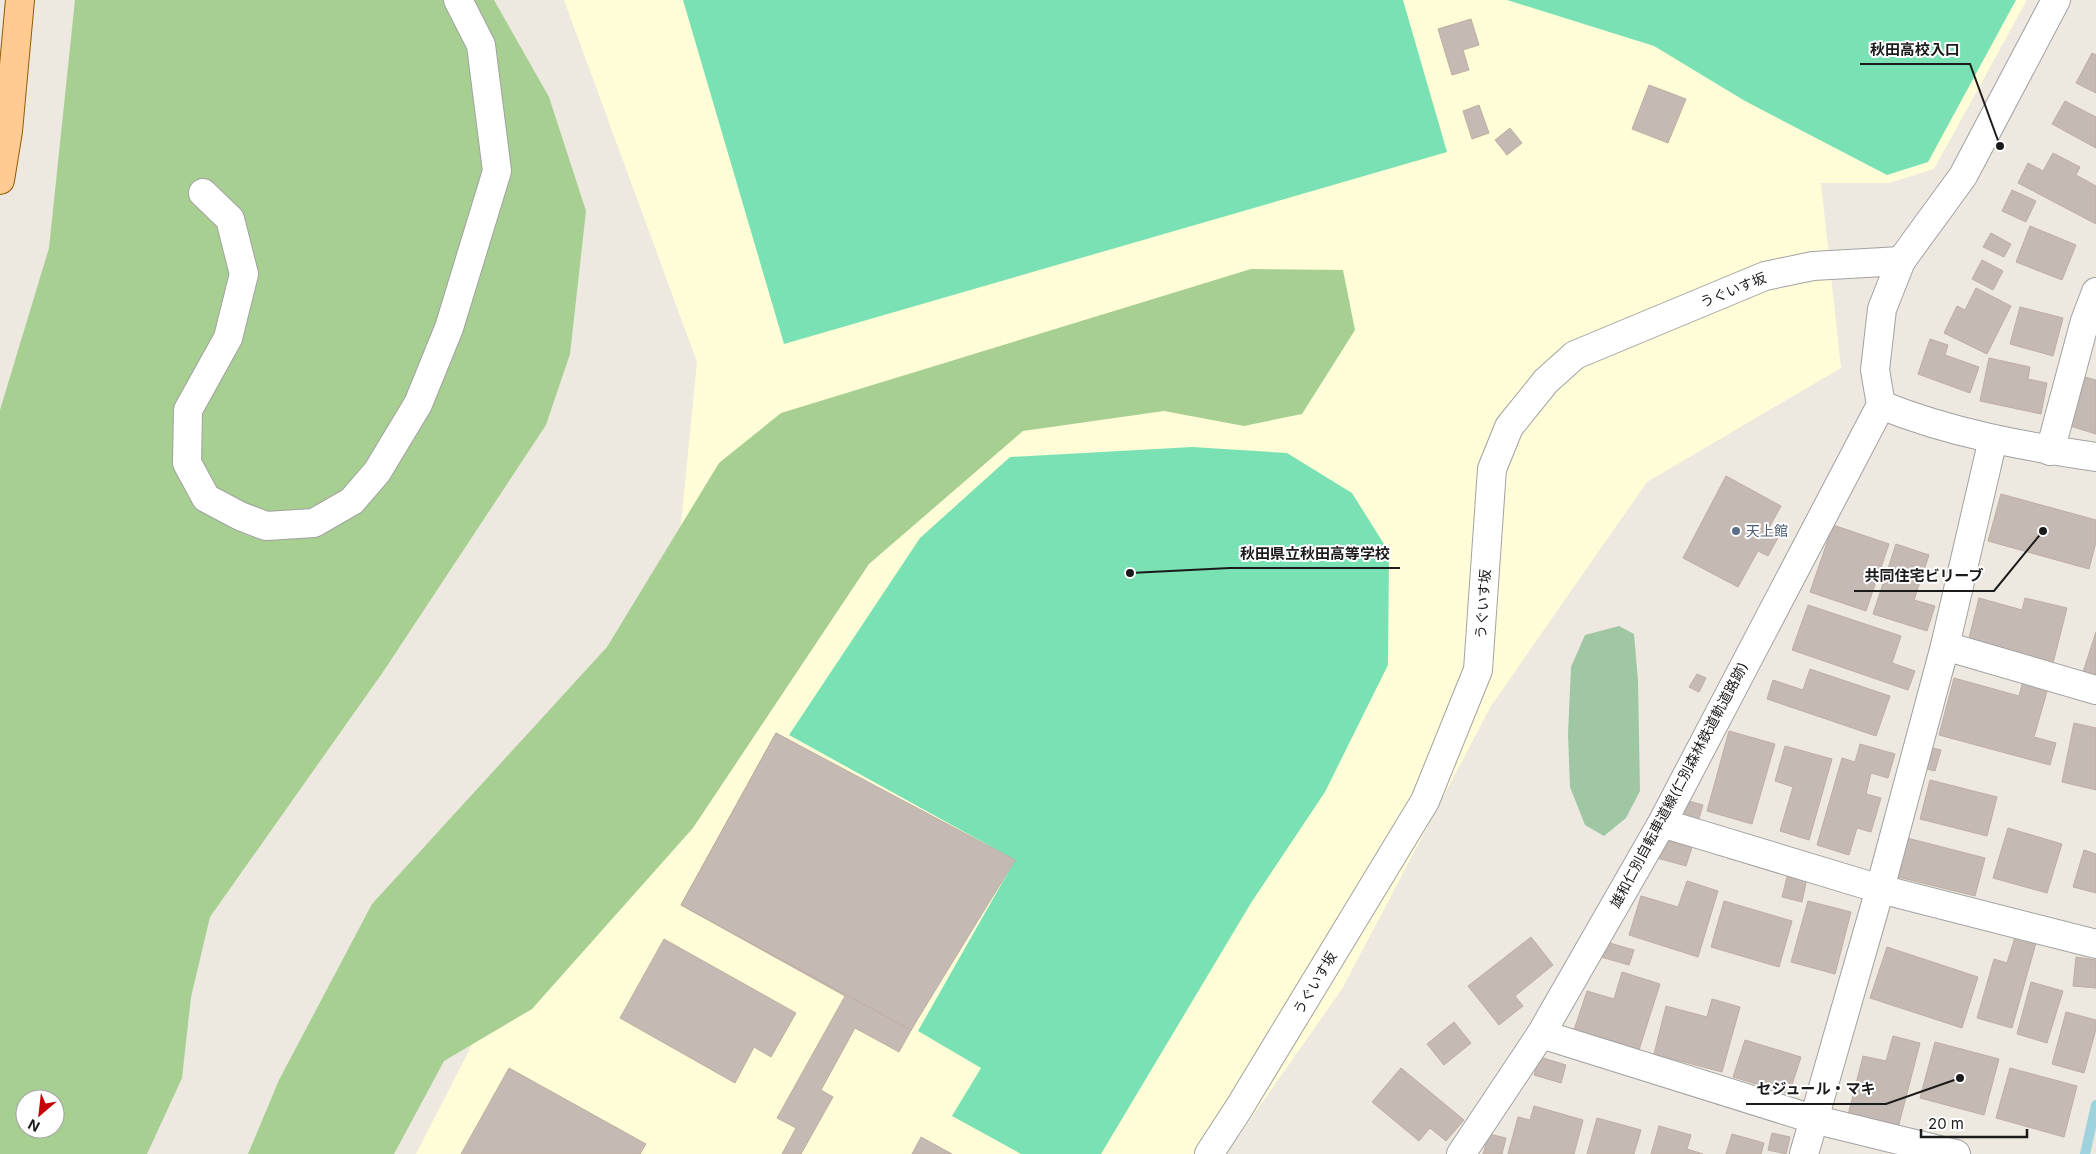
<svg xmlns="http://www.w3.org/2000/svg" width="2096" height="1154" font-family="Inter,'Noto Sans JP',sans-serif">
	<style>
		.education { fill: #fffdd7 }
		.forest { fill: #a7cf92; fill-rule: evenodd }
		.cemetery { fill: #a0c7a4 }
		.pitch { fill: #79e1b4 }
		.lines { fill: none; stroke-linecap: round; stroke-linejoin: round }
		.stream { stroke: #9ed2dd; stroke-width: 10 }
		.building { fill: #c5bab3; stroke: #bfada2 }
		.minor-casing { stroke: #a2a2a2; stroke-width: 30 }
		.major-casing { stroke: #925b00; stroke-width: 30 }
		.minor { stroke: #fff; stroke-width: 28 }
		.major { stroke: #ffcb93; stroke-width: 28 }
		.service-dot { fill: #5c6f8a; stroke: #fff; stroke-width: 2 }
		.labels { text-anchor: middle; stroke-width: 4; stroke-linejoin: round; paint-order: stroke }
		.street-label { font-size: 14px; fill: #1b1b1b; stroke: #fff }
		.service-label { font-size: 14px; fill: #4e5e75; stroke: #fff; text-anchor: start }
		.leader { fill: none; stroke: #1b1b1b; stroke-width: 2 }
		.callout-dot { fill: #1b1b1b; stroke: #fff; stroke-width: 2 }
		.callout-label { font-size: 15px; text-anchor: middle; font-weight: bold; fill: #1b1b1b; stroke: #fff; stroke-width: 4; stroke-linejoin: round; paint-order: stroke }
	</style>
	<rect width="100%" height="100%" fill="#ede8e0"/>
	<polygon class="education" points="564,0 2027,0 1934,169 1889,183 1821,183 1841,368 1647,482 1491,706 1342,989 1226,1154 416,1154 667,664 697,362"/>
	<g class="forest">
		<path d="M75,0h419l55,97 37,114 -16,143 -24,71 -163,247 -173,245 -19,80 -9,81 -35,76h-147v-744l49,-162zM25,1099h30v30h-30z"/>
		<polygon points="1251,269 1343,270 1355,330 1302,414 1244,426 1164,411 1023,431 869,564 693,828 532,1009 444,1061 394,1154 248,1154 279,1080 372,904 607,647 719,463 781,413"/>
	</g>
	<polygon class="cemetery" points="1619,626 1634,634 1638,681 1640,791 1626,818 1604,836 1585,825 1570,787 1568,734 1571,667 1585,635"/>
	<g class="pitch">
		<polygon points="683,0 1403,0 1447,152 784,344"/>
		<polygon points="1507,0 2016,0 1928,162 1887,175 1745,101 1654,46"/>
		<polygon points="1192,447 1287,453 1352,493 1389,552 1388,665 1325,792 1251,903 1101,1154 1021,1154 952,1116 981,1068 918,1031 1015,860 789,735 920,538 1010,457"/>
	</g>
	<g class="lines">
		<polyline class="stream" points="2085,1154 2096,1105"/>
	</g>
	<g class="building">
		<polygon points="1471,19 1479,45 1463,50 1469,70 1452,75 1438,29"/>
		<polygon points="2092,53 2096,55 2096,93 2076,83"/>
		<polygon points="1649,85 1686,99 1668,143 1632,129"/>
		<polygon points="2065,101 2096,117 2096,148 2052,124"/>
		<polygon points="1479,105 1489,133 1472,139 1463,111"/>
		<polygon points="1510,128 1522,143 1507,155 1495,140"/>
		<polygon points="2053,153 2080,167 2076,175 2096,186 2096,224 2018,183 2028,163 2043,171"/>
		<polygon points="2012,190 2036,201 2026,222 2002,211"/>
		<polygon points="2030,226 2076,245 2062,280 2016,262"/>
		<polygon points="1991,233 2011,244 2004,257 1983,247"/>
		<polygon points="1982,260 2003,271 1993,290 1972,279"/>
		<polygon points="1976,288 2011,306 1987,354 1944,333 1957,306 1965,310"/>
		<polygon points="2020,307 2063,318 2053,356 2010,344"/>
		<polygon points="1930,339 1948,345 1945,355 1979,367 1970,393 1918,374"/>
		<polygon points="1989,358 2030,367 2028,379 2047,383 2041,414 1980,401"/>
		<polygon points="2085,377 2096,380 2096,434 2070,426"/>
		<polygon points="1726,476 1781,506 1769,528 1780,534 1768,556 1758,551 1738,587 1683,558"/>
		<polygon points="2001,494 2096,520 2096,542 2089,569 1988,541"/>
		<polygon points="1833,525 1889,544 1866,611 1810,592"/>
		<polygon points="1896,544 1929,555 1914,600 1935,606 1927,631 1873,614"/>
		<polygon points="1979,598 2022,610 2025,598 2067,608 2053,663 1968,642"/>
		<polygon points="1808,605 1901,636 1892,663 1915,671 1908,690 1792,650"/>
		<polygon points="2096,632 2096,677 2083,672"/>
		<polygon points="1810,669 1890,696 1876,736 1767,699 1773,680 1803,690"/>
		<polygon points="1697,674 1706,678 1699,692 1689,687"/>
		<polygon points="1954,678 2019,696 2023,681 2048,688 2034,737 2056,743 2050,765 1939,735"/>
		<polygon points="2074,723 2096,728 2096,790 2062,782"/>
		<polygon points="1729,731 1775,744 1752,824 1707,811"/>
		<polygon points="776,733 1006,860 899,1052 855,1028 821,1090 833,1097 801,1154 782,1154 796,1128 777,1118 845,996 681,905"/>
		<polygon points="776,733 1015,860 911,1030 681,905"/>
		<polygon points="1860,744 1895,754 1888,778 1871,773 1866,794 1881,798 1871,832 1857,828 1849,855 1817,845 1842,758 1855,762"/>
		<polygon points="1785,746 1832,759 1809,840 1780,831 1793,787 1775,781"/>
		<polygon points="1926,746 1941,750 1935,771 1920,767"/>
		<polygon points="1930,780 1997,797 1987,836 1920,819"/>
		<polygon points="1682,799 1703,805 1697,825 1677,819"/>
		<polygon points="2008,828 2062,844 2047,893 1993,878"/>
		<polygon points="1907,838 1985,858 1975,896 1898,877"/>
		<polygon points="1662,839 1692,847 1686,866 1657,858"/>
		<polygon points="2084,850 2096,854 2096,893 2073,887"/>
		<polygon points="1788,873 1807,878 1802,902 1782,897"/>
		<polygon points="1687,881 1718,891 1698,957 1629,935 1641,896 1678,907"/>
		<polygon points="1724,901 1792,921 1779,967 1711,947"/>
		<polygon points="1808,901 1851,912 1835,974 1791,962"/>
		<polygon points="1531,937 1553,965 1515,996 1523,1006 1499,1025 1468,986"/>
		<polygon points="2015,937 2036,943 2012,1028 1977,1018 1994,959 2007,963"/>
		<polygon points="664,939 796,1013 771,1057 754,1047 735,1083 620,1018"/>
		<polygon points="1606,942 1634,950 1629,965 1601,957"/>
		<polygon points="1887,947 1978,977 1962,1028 1870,998"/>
		<polygon points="2076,957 2096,960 2096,988 2073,986"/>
		<polygon points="1622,972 1660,984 1639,1050 1574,1030 1587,991 1614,999"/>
		<polygon points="2031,982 2063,991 2047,1043 2017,1034"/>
		<polygon points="1712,999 1740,1007 1722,1072 1654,1054 1666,1006 1707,1017"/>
		<polygon points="2066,1012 2096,1020 2096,1029 2084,1073 2052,1064"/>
		<polygon points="1454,1022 1471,1043 1444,1065 1427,1044"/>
		<polygon points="1893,1036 1920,1043 1898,1128 1848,1115 1863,1056 1886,1061"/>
		<polygon points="1745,1040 1801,1057 1789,1094 1733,1077"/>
		<polygon points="1935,1042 1999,1059 1984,1115 1920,1098"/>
		<polygon points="1540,1057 1566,1065 1561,1083 1534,1075"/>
		<polygon points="509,1068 646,1144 640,1154 461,1154"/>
		<polygon points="1401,1068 1464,1120 1446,1141 1430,1128 1419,1141 1372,1102"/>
		<polygon points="2010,1068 2077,1086 2064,1137 1996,1118"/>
		<polygon points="1534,1106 1583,1120 1574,1154 1508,1154 1518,1117 1530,1120"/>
		<polygon points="1597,1118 1641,1130 1634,1154 1587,1154"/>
		<polygon points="1659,1126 1691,1135 1687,1149 1703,1154 1651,1154"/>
		<polygon points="1772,1133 1790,1137 1786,1154 1768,1150"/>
		<polygon points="1489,1134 1506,1138 1502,1154 1483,1154"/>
		<polygon points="1732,1134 1764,1143 1761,1154 1726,1154"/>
		<polygon points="921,1137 952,1154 912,1154"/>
	</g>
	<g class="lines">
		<defs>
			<g id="minor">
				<polyline points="203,193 230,219 244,274 228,338 188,410 187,463 206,498 240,516 266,526 314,523 352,501 377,472 418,404 449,328 497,171 481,45 458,0"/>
				<polyline points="1881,405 1875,370 1882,309 1901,261 1963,176 2056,0"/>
				<path d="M1881,405c69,28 142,41 215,52"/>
				<polyline points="2050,451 2085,321 2096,292"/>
				<polyline points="1945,646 2096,690"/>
				<polyline points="1662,823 1880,889 2096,944"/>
				<polyline points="1541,1034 1813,1119 1956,1154"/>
				<polyline points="1209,1154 1239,1108 1425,801 1478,670 1492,469 1509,427 1546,381 1575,355 1765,276 1813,266 1901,261"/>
				<polyline points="1461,1154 1541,1034 1662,823 1881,405"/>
				<polyline points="1804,1154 1880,889 1945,646 1993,439"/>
			</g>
			<polyline id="major" points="0,180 8,131 20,0"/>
		</defs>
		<use href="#minor" class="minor-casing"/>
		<use href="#major" class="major-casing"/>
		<use href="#minor" class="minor"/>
		<use href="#major" class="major"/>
	</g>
	<circle class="service-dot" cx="1736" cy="531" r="5"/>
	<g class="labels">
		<g class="street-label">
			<text transform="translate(1733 290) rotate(-22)" y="5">うぐいす坂</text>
			<text transform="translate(1483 604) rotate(-86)" y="5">うぐいす坂</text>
			<text transform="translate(1679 785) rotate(-62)" y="5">雄和仁別自転車道線(仁別森林鉄道軌道路跡)</text>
			<text transform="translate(1315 983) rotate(-59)" y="5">うぐいす坂</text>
		</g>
		<g class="service-label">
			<text x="1746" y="536">天上館</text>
		</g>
	</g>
	<path class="leader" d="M2000 146L1970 64H1860M1130 573L1230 568H1400M2043 531L1994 591H1854M1960 1078L1886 1104H1746"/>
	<g class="callout-dot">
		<circle cx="2000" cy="146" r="5"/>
		<circle cx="1130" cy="573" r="5"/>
		<circle cx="2043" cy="531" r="5"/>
		<circle cx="1960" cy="1078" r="5"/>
	</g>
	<g class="callout-label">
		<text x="1915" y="55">秋田高校入口</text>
		<text x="1315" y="559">秋田県立秋田高等学校</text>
		<text x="1924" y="581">共同住宅ビリーブ</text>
		<text x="1816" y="1094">セジュール・マキ</text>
	</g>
	<g transform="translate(40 1114) rotate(208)"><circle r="24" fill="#ffffff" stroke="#a4a4a4"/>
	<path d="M0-4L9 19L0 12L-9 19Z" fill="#c60009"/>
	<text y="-8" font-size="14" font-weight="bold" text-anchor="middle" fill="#1b1b1b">N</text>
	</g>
	<path d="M1921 1129v8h106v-8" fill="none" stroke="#1b1b1b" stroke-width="2.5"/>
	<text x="1928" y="1129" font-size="15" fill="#1b1b1b" stroke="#ffffff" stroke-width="4" paint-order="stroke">20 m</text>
</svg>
